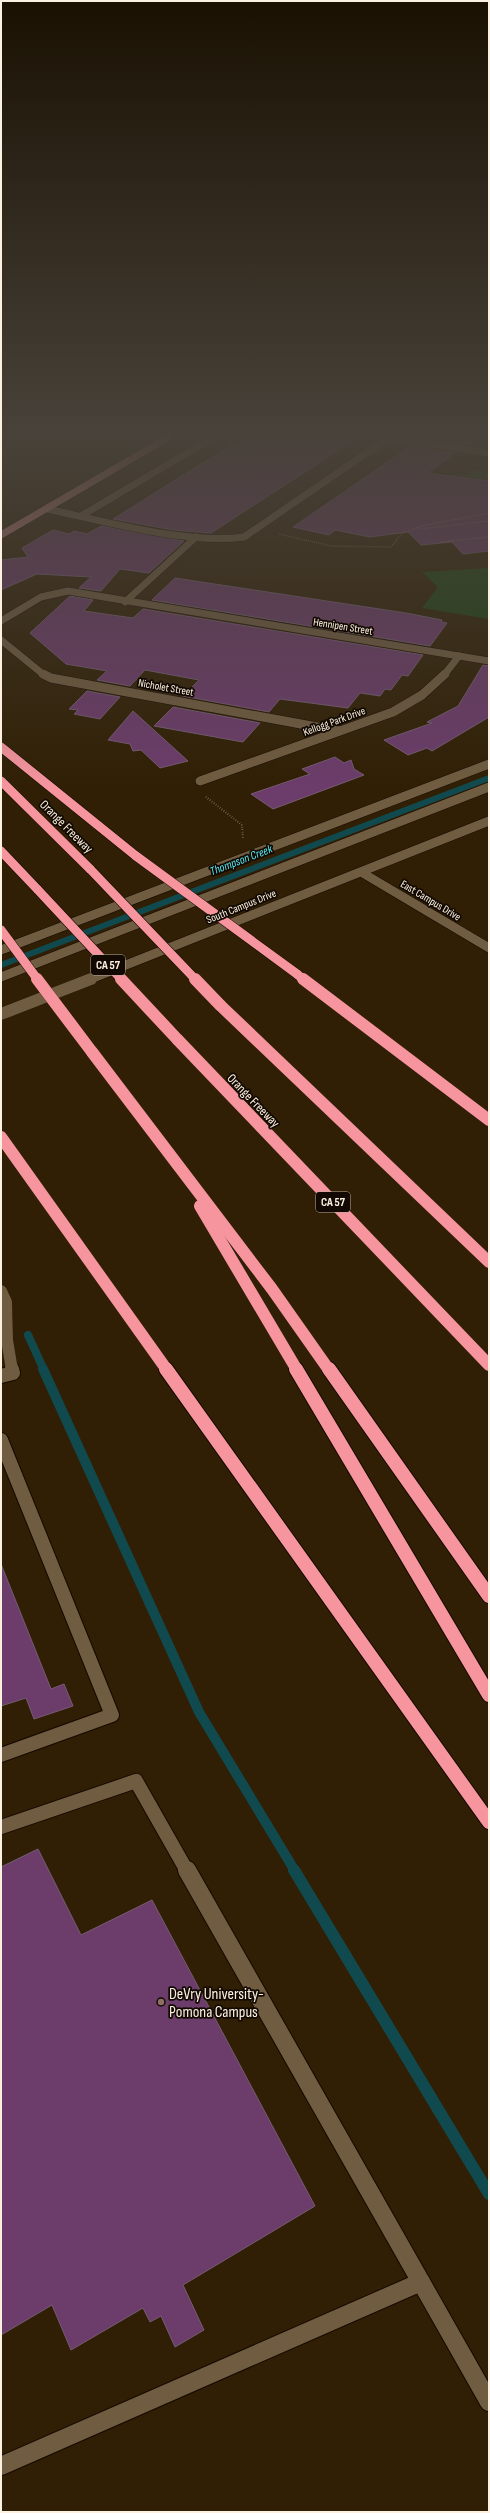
<svg xmlns="http://www.w3.org/2000/svg" width="490" height="2513" font-family="'Sofia Sans Condensed',sans-serif">
	<style>
		.green { fill: #1e4315 }
		.lines { fill: none; stroke-linecap: round; stroke-linejoin: round }
		.stream-far3 { stroke: #114a4e; stroke-width: 6 }
		.stream-far2 { stroke: #114a4e; stroke-width: 8 }
		.stream-far1 { stroke: #114a4e; stroke-width: 10 }
		.stream { stroke: #114a4e; stroke-width: 12 }
		.building { fill: #6c3c6b; stroke: #755c74 }
		.minor-far4-casing { stroke: #150900; stroke-width: 8 }
		.minor-far3-casing { stroke: #150900; stroke-width: 10 }
		.minor-far2-casing { stroke: #150900; stroke-width: 12 }
		.minor-far1-casing { stroke: #150900; stroke-width: 16 }
		.minor-casing { stroke: #150900; stroke-width: 20 }
		.major-casing { stroke: #150900; stroke-width: 8 }
		.highway-far2-casing { stroke: #150900; stroke-width: 10 }
		.highway-far1-casing { stroke: #150900; stroke-width: 12 }
		.highway-casing { stroke: #150900; stroke-width: 16 }
		.path-far1 { stroke: #a0927d; stroke-width: 1.5; stroke-dasharray: 0.5 1.5; stroke-linecap: butt }
		.path { stroke: #a0927d; stroke-width: 2; stroke-dasharray: 0.5 2; stroke-linecap: butt }
		.minor-far4 { stroke: #705c40; stroke-width: 7 }
		.minor-far3 { stroke: #705c40; stroke-width: 9 }
		.minor-far2 { stroke: #705c40; stroke-width: 12 }
		.minor-far1 { stroke: #705c40; stroke-width: 14 }
		.minor { stroke: #705c40; stroke-width: 18 }
		.major { stroke: #c17e79; stroke-width: 7 }
		.highway-far2 { stroke: #f7959f; stroke-width: 9 }
		.highway-far1 { stroke: #f7959f; stroke-width: 12 }
		.highway { stroke: #f7959f; stroke-width: 14 }
		.highway-bridge-far1-casing { stroke: #150900; stroke-width: 10; stroke-linecap: butt }
		.highway-bridge-casing { stroke: #150900; stroke-width: 12; stroke-linecap: butt }
		.highway-bridge-far1 { stroke: #f7959f; stroke-width: 9 }
		.highway-bridge { stroke: #f7959f; stroke-width: 12 }
		.education-dot { fill: #8d6e63; stroke: #120a02; stroke-width: 1.5 }
		.labels { text-anchor: middle; stroke-width: 3.5; stroke-linejoin: round; paint-order: stroke }
		.far-street-label { font-size: 11px; fill: #fdf1e1; stroke: #120a02 }
		.far-water-label { font-size: 12px; font-style: italic; fill: #57ebf6; stroke: #120a02 }
		.shield { fill: #120a02; stroke: #b6ac9e; stroke-width: 1 }
		.shield-label { font-size: 12px; font-weight: bold; fill: #fdf1e1 }
		.street-label { font-size: 13px; fill: #fdf1e1; stroke: #120a02 }
		.near-poi-label { font-size: 16px; fill: #fdf1e1; stroke: #120a02; text-anchor: start }
	</style>
	<rect width="100%" height="100%" fill="#301f04"/>
	<g class="green">
		<polygon points="471,470 489,472 482,479 458,476 460,474 467,475"/>
		<polygon points="489,568 489,619 422,608 438,587 422,572"/>
	</g>
	<g class="lines">
		<polyline class="stream-far3" points="1,965 489,778"/>
		<polyline class="stream-far2" points="28,1335 44,1370"/>
		<polyline class="stream-far1" points="43,1369 199,1712 295,1871"/>
		<polyline class="stream" points="294,1870 489,2194"/>
	</g>
	<g class="building">
		<polygon points="259,437 280,437 307,442 316,437 359,437 211,533 173,530 113,519 233,444 238,444 247,438 255,439"/>
		<polygon points="425,437 477,437 467,445"/>
		<polygon points="411,446 455,453 427,473 489,481 489,551 463,554 452,542 421,545 408,532 370,537 335,530 329,535 293,527"/>
		<polygon points="101,526 184,541 149,573 120,569 101,591 79,588 91,577 37,574 1,590 1,560 28,557 22,548 53,530 69,534 74,531 87,534"/>
		<polygon points="175,578 406,613 442,620 441,622 447,623 430,646 152,600"/>
		<polygon points="70,596 93,600 84,611 133,618 143,609 423,655 408,676 402,675 391,690 385,689 380,696 360,693 348,708 280,699 269,712 183,696 199,680 145,670 130,686 97,680 107,671 66,664 30,633"/>
		<polygon points="483,665 489,666 489,717 432,751 427,748 408,755 384,740 432,723 427,722 458,706"/>
		<polygon points="87,691 120,697 100,719 74,714 78,710 69,709"/>
		<polygon points="173,707 260,723 243,742 154,726"/>
		<polygon points="133,711 188,761 160,768 141,750 133,751 130,744 108,740"/>
		<polygon points="335,757 344,763 351,760 354,769 364,775 273,809 251,794 310,774 302,769"/>
		<polygon points="1,1564 51,1689 64,1684 73,1706 34,1719 26,1698 1,1706"/>
		<polygon points="38,1849 81,1935 152,1900 315,2206 183,2285 204,2330 175,2347 161,2316 150,2322 143,2308 71,2350 52,2305 1,2335 1,1867"/>
	</g>
	<g class="lines">
		<defs>
			<g id="minor-far4">
				<polyline points="388,438 489,453"/>
				<path d="M47,509c57,12 141,36 197,28l146,-100"/>
				<polyline points="81,516 214,437"/>
				<polyline points="125,602 196,537"/>
				<polyline points="1,621 41,597 68,591 489,661"/>
				<polyline points="1,640 44,675"/>
				<polyline points="444,675 459,656"/>
			</g>
			<g id="minor-far3">
				<polyline points="43,674 51,678 339,731"/>
				<polyline points="200,781 393,712 422,695 445,674"/>
				<polyline points="361,872 489,948"/>
				<polyline points="1,950 489,764"/>
				<polyline points="1,977 489,787"/>
				<polyline points="88,980 489,821"/>
			</g>
			<g id="minor-far2">
				<polyline points="1,1014 91,979"/>
				<polyline points="1,1291 6,1302 7,1340 12,1370"/>
			</g>
			<g id="minor-far1">
				<polyline points="1,1376 13,1373 12,1369"/>
				<polyline points="1,1440 112,1715 1,1755"/>
				<polyline points="1,1827 136,1781 187,1871"/>
			</g>
			<g id="minor">
				<polyline points="187,1870 421,2282"/>
				<polyline points="1,2466 421,2282 489,2402"/>
			</g>
			<polyline id="major" points="1,535 169,437"/>
			<g id="highway-far2">
				<polyline points="1,747 136,856"/>
				<polyline points="1,781 91,870"/>
				<polyline points="1,851 38,890"/>
				<polyline points="297,974 304,980"/>
			</g>
			<g id="highway-far1">
				<polyline points="303,979 489,1120"/>
				<polyline points="220,1005 489,1262"/>
				<polyline points="177,1039 489,1365"/>
				<polyline points="92,1052 272,1289 329,1370"/>
				<polyline points="1,1137 167,1370"/>
				<polyline points="200,1206 297,1370"/>
			</g>
			<g id="highway">
				<polyline points="166,1369 489,1822"/>
				<polyline points="296,1369 489,1695"/>
				<polyline points="329,1369 489,1596"/>
			</g>
		</defs>
		<use href="#minor-far4" class="minor-far4-casing"/>
		<use href="#minor-far3" class="minor-far3-casing"/>
		<use href="#minor-far2" class="minor-far2-casing"/>
		<use href="#minor-far1" class="minor-far1-casing"/>
		<use href="#minor" class="minor-casing"/>
		<use href="#major" class="major-casing"/>
		<use href="#highway-far2" class="highway-far2-casing"/>
		<use href="#highway-far1" class="highway-far1-casing"/>
		<use href="#highway" class="highway-casing"/>
		<g class="path-far1">
			<polyline points="485,480 488,477 485,476 489,474"/>
			<polyline points="420,529 489,521"/>
			<polyline points="279,534 331,546 391,547 402,533 422,526 489,513"/>
			<polyline points="440,542 489,537"/>
		</g>
		<polyline class="path" points="206,797 242,825 243,839"/>
		<use href="#minor-far4" class="minor-far4"/>
		<use href="#minor-far3" class="minor-far3"/>
		<use href="#minor-far2" class="minor-far2"/>
		<use href="#minor-far1" class="minor-far1"/>
		<use href="#minor" class="minor"/>
		<use href="#major" class="major"/>
		<use href="#highway-far2" class="highway-far2"/>
		<use href="#highway-far1" class="highway-far1"/>
		<use href="#highway" class="highway"/>
		<defs>
			<g id="highway-bridge-far1">
				<polyline points="136,856 297,974"/>
				<polyline points="91,870 196,980"/>
				<polyline points="38,890 122,980"/>
				<polyline points="1,930 38,980"/>
			</g>
			<g id="highway-bridge">
				<polyline points="37,979 92,1052"/>
				<polyline points="121,979 177,1039"/>
				<polyline points="195,979 220,1005"/>
			</g>
		</defs>
		<use href="#highway-bridge-far1" class="highway-bridge-far1-casing"/>
		<use href="#highway-bridge" class="highway-bridge-casing"/>
		<use href="#highway-bridge-far1" class="highway-bridge-far1"/>
		<use href="#highway-bridge" class="highway-bridge"/>
	</g>
	<linearGradient id="sky" x2="0" y2="1"><stop stop-color="#1a1102"/><stop offset="0.55" stop-color="#48423a"/><stop offset="1" stop-color="#48423a" stop-opacity="0"/></linearGradient>
	<rect width="490" height="789" fill="url(#sky)"/>
	<circle class="education-dot" cx="161" cy="2002" r="4"/>
	<g class="labels">
		<g class="far-street-label">
			<text transform="translate(343 626) rotate(9)" y="4">Hennipen Street</text>
			<text transform="translate(166 687) rotate(10)" y="4">Nicholet Street</text>
			<text transform="translate(334 721) rotate(-20)" y="4">Kellogg Park Drive</text>
			<text transform="translate(431 900) rotate(31)" y="4">East Campus Drive</text>
			<text transform="translate(241 906) rotate(-22)" y="4">South Campus Drive</text>
		</g>
		<g class="far-water-label">
			<text transform="translate(241 860) rotate(-21)" y="4">Thompson Creek</text>
		</g>
		<g class="shield">
			<rect x="91" y="955" width="34" height="20" rx="3"/>
			<rect x="316" y="1192" width="34" height="20" rx="3"/>
		</g>
		<g class="shield-label">
			<text x="108" y="969">CA 57</text>
			<text x="333" y="1206">CA 57</text>
		</g>
		<g class="street-label">
			<text transform="translate(67 826) rotate(45)" y="5">Orange Freeway</text>
			<text transform="translate(254 1100) rotate(46)" y="5">Orange Freeway</text>
		</g>
		<g class="near-poi-label">
			<text x="169" y="1999">DeVry University-<tspan x="169" dy="18">Pomona Campus</tspan></text>
		</g>
	</g>
	<rect width="490" height="2513" fill="none" stroke="#fdf1e1" stroke-width="4"/>
</svg>
